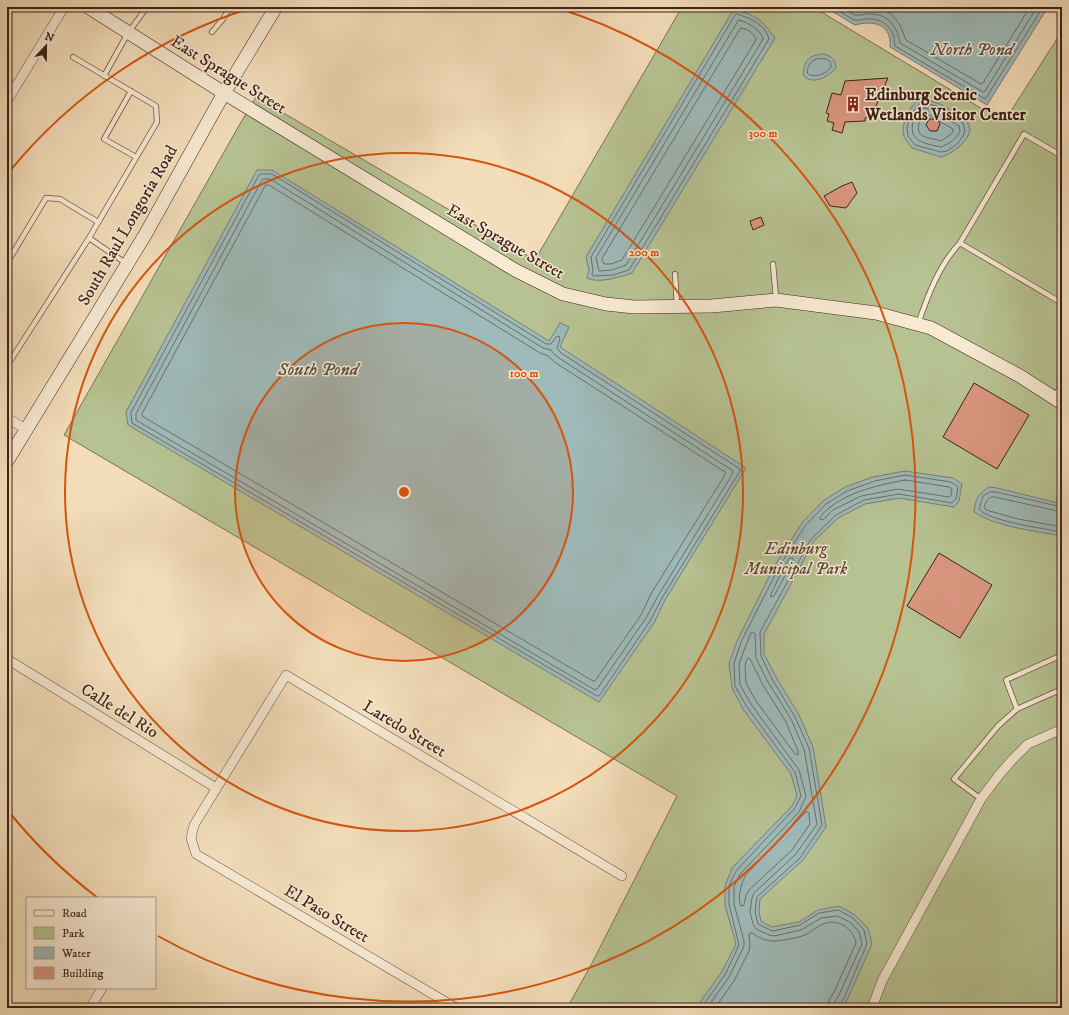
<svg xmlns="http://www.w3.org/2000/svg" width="1069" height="1015" font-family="'IM FELL DW Pica',serif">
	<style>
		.green { fill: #b7c292; stroke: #7a7256 }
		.water { fill: #9ebab9; stroke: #777e79 }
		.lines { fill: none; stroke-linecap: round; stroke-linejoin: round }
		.shore { stroke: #6d6e69; stroke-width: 1 }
		.building { fill: #d9957f; stroke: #3c2319 }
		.lane-casing { stroke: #6a5241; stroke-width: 6 }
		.street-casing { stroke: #6a5241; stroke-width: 10 }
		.secondary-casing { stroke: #3c2319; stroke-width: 14 }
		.lane { stroke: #f7e9d2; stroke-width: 4.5 }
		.street { stroke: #f7e9d2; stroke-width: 9 }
		.secondary { stroke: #f7e9d2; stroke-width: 13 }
		.ring { fill: none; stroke: #d7540d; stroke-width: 2 }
		.labels { text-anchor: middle; stroke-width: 3; stroke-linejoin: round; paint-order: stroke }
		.street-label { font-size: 17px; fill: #3c2319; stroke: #f7e9d2 }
		.poi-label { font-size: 17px; font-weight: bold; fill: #3c2319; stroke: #f7e9d2; text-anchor: start }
		.park-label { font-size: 17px; font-style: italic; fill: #5b4b37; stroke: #f7e9d2 }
		.water-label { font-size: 18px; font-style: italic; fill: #595049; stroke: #f7e9d2 }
		.centre { fill: #d7540d; stroke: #f7e9d2; stroke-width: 2 }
		.ring-label { font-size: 12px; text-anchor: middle; font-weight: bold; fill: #d7540d; stroke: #f7e9d2; stroke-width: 3; stroke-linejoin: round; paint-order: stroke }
	</style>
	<rect width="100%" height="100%" fill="#f3ddba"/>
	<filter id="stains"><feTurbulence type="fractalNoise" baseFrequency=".005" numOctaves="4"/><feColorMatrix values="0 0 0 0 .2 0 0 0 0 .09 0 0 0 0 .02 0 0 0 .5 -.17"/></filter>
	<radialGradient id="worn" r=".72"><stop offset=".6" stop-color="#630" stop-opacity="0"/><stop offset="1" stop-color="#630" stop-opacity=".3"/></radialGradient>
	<polygon class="green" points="682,7 813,7 1004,122 1062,31 1062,1008 567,1008 591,965 677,796 64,435 237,129 256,97 535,260"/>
	<g class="water">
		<path d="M825,7h223l-61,98 -97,-58c2,-23 -16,-27 -35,-22z"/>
		<path d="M734,9c23,7 27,10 41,29l-143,235c-13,4 -33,11 -45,5l2,-8 -3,-13z"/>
		<path d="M824,54c8,3 11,4 12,14 -6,7 -18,15 -28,11 0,0 -5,-4 -5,-4 2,-15 5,-20 21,-21z"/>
		<polygon points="925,99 940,104 967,120 970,130 967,138 960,146 949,154 941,157 912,148 904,137 903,128 906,115 916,101"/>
		<polygon points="257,170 272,170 549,341 560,323 569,327 560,347 746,468 665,600 654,623 599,702 128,425 126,412"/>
		<polygon points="905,471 953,478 962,484 959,501 954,507 899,498 865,504 838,518 814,541 764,634 764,654 776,677 799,715 813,747 826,827 803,860 760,899 759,912 761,921 772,927 799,922 818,910 839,906 855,915 868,928 872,944 847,1000 842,1008 696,1008 721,973 736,944 725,905 725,886 732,868 792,806 797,796 791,774 743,709 732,688 729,663 737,641 775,565 802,523 823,501 845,487 873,477"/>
		<path d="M989,487l8,1 65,16v32c-26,-5 -66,-9 -88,-24 2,-14 3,-17 15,-25z"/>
	</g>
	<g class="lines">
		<g class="shore">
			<path d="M833,7c5,3 16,11 22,13 3,1 8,-1 12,-1 12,-1 23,5 27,18 1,3 0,6 1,9l90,53 1,-1 57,-91"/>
			<path d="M842,7c4,2 10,8 14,8 4,1 11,-2 16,-1 18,1 25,14 28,29l83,49 2,-1 52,-84"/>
			<polyline points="854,7 857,9 874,8 882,9 888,12 894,17 900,25 906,40 981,84 983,83 1030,7"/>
			<path d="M737,14c13,4 29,11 32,25l-140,231 -16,5 -20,1 -1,-2 1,-4 -2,-13 144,-242z"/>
			<path d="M739,20c10,3 21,9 24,19l-137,226 -14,5 -13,1 -3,-13z"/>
			<path d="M741,28c6,1 14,5 15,12l-134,220 -11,4h-7l-2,-5z"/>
			<path d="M816,59c7,-1 16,-1 15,8 -5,7 -17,12 -24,6 1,-8 3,-11 9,-14z"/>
			<polygon points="925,103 939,107 963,123 965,130 963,136 958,143 947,151 941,152 915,145 908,136 907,128 910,116 919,104"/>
			<path d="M925,108l11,4 23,14 1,5c-3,8 -11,13 -19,16 -6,-1 -20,-4 -24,-8 -10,-8 -3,-29 8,-31z"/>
			<path d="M935,118c-2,-1 -7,-4 -9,-3 -6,0 -10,14 -6,19 4,4 15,5 21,7l9,-6 3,-3v-3l-14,-8"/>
			<polygon points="260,174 272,174 546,344 551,344 556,337 559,336 560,339 557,348 561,353 740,469 740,471 662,598 650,621 599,696 597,696 132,423 131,413"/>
			<polygon points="263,179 270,179 543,348 551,350 554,354 559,358 733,471 733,473 658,596 646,618 597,689 595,690 136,420 136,414"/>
			<polygon points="266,185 269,185 540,353 548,356 556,363 725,472 725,475 652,592 641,615 595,681 593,681 142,416 142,414"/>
			<path d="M905,480l44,7 3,2 -1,7 -2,1 -51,-8 -37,7 -28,14 -10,10 -3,-1v-2c3,-3 6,-7 9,-9 21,-17 50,-23 76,-28z"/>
			<path d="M1062,507l-66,-15h-6l-7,4 -4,13c9,12 67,20 83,23"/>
			<path d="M1062,512l-67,-15c-7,-1 -9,4 -11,10l2,3 32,9 44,8"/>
			<polygon points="790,558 793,558 793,561 774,596 771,597 771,594 783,569"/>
			<polygon points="748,658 750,659 763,685 786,722 798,751 798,755 795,754 756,701 746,683 745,665"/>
			<path d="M806,812h2l1,1 1,11 -18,26 -43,40 -3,5 -2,10 -3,1c-4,-10 0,-20 4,-30z"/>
			<polyline points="701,1008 725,975 739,945 729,904 729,886 736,871 795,808 801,796 795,772 747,707 735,686 734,663 741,642 779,567 805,526 826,504 847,491 875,481 905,475 951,482 958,487 956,499 952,503 899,494 864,500 836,515 811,539 760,632 761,656 772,679 795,717 809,748 822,825 800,858 757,897 755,912 758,924 770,930 773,931 800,925 819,913 838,910 853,918 864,930 867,944 844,998 839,1005 839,1008"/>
			<polyline points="707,1008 729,977 744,946 744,941 734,904 734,887 740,874 799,812 806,796 799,770 751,704 740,685 739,664 746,645 751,633 753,632 755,634 756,658 768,682 791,719 804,749 817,824 796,854 754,893 752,898 750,912 753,924 756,929 769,935 774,936 801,930 821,918 837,916 850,922 859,932 862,944 839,995 834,1003 833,1008"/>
			<path d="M715,1008l19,-27 15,-30 1,-7 -1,-9 1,-2h2c15,10 20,9 38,6 5,-1 10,-2 15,-4 6,-3 12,-9 18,-11 15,-6 30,4 33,19l-22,49 -5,8 -2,8"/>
		</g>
	</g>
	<g class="building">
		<polygon points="888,78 876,106 879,107 874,117 865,118 865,121 845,122 842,133 832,130 834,123 827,121 829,114 826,113 832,93 841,95 845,81"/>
		<polygon points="929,119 937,119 940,124 937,131 930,131 926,125"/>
		<polygon points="852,182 857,193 846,208 830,206 824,196 842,186"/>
		<polygon points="761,217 764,225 753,230 750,221"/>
		<polygon points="974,383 1029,415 997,469 943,437"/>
		<polygon points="939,553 992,585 960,638 907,606"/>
	</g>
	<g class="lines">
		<defs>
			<g id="lane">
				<polyline points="212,32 223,19 230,7"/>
				<polyline points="73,57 156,106 157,122 89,238 127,264"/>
				<polyline points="104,76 128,33 147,7"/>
				<polyline points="131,91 104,139 136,157"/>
				<polyline points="1062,156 1024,134 960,243 1062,303"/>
				<polyline points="7,263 46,198 60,199 98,222"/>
				<polyline points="773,264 776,298"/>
				<polyline points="675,274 677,306"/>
				<path d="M918,324c10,-29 21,-59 42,-81"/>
				<polyline points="7,366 89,238"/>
				<polyline points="1055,396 1062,384"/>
				<polyline points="1017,709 1006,680 1062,655"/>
				<polyline points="981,799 954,779 998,726 1017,709 1062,689"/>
			</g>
			<g id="street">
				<polyline points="7,101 64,7"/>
				<polyline points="7,418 26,429"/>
				<polyline points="7,659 216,788"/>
				<polyline points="90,1008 102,988"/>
				<polyline points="456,1008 196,854 191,838 194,825 286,675 622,876"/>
				<polyline points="872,1008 882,981 981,799 999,775 1012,760 1028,744 1062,729"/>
			</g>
			<g id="secondary">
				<polyline points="88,7 224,93 515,270 563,294 606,304 634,307 712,306 776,300 876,313 931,328 1020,376 1062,403"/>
				<polyline points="7,461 145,235 224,93 276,7"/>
			</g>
		</defs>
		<use href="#lane" class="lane-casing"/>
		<use href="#street" class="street-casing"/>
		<use href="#secondary" class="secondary-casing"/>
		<use href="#lane" class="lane"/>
		<use href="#street" class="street"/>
		<use href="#secondary" class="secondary"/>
	</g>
	<circle cx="404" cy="492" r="169" fill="#d7540d" fill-opacity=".12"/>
	<g class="ring">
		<circle cx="404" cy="492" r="169"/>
		<circle cx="404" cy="492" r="339"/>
		<path d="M98 898A508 508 0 0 1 9 812M9 172A508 508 0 0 1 251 8M557 8A508 508 0 1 1 158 936"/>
	</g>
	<defs>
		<symbol id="building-bare" viewBox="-9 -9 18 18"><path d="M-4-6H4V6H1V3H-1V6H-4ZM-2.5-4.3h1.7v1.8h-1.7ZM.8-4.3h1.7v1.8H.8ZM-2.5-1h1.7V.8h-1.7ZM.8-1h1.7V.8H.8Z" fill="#8f2418" stroke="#f7e9d2" stroke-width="2.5" paint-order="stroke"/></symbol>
	</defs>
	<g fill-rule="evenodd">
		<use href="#building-bare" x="842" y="93" width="22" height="22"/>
	</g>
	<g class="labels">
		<g class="street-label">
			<text transform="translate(229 74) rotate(32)" y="6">East Sprague Street</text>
			<text transform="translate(127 225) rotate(-60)" y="6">South Raul Longoria Road</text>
			<text transform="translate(506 241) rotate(30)" y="6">East Sprague Street</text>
			<text transform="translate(120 710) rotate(32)" y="6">Calle del Rio</text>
			<text transform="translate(405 728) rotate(31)" y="6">Laredo Street</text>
			<text transform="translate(327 913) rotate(31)" y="6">El Paso Street</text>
		</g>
		<g class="poi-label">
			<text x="865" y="100">Edinburg Scenic<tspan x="865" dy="20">Wetlands Visitor Center</tspan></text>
		</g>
		<g class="park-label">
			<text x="796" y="554">Edinburg<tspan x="796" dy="20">Municipal Park</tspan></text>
		</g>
		<g class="water-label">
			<text x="972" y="55">North Pond</text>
			<text x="318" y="375">South Pond</text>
		</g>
	</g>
	<circle cx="404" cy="492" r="6" class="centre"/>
	<g class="ring-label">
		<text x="763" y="137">300 m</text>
		<text x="644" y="256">200 m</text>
		<text x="524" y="377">100 m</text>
	</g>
	<rect width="1069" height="1015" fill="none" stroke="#f3ddba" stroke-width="24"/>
	<rect x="8" y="8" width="1053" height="999" fill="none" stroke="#3c2319" stroke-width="2"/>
	<rect x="12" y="12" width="1045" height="991" fill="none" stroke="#3c2319"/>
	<rect x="26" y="897" width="130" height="92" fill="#f7e9d2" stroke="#ac9a88"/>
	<rect x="34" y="910" width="20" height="6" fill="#f7e9d2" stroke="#ac9a88"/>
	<text x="62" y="917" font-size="12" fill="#3c2319">Road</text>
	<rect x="34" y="927" width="20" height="12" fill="#b7c292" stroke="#ac9a88"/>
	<text x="62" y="937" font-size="12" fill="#3c2319">Park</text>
	<rect x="34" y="947" width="20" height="12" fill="#9ebab9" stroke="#ac9a88"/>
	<text x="62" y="957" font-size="12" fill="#3c2319">Water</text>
	<rect x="34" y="967" width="20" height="12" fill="#d9957f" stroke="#ac9a88"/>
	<text x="62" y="977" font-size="12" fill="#3c2319">Building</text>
	<g transform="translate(46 46) rotate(22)" stroke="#f7e9d2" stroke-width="3" paint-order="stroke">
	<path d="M0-3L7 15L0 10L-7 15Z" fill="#3c2319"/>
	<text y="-6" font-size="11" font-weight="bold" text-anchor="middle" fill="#3c2319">N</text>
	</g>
	<rect width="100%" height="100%" filter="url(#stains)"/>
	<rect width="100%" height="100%" fill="url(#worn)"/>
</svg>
